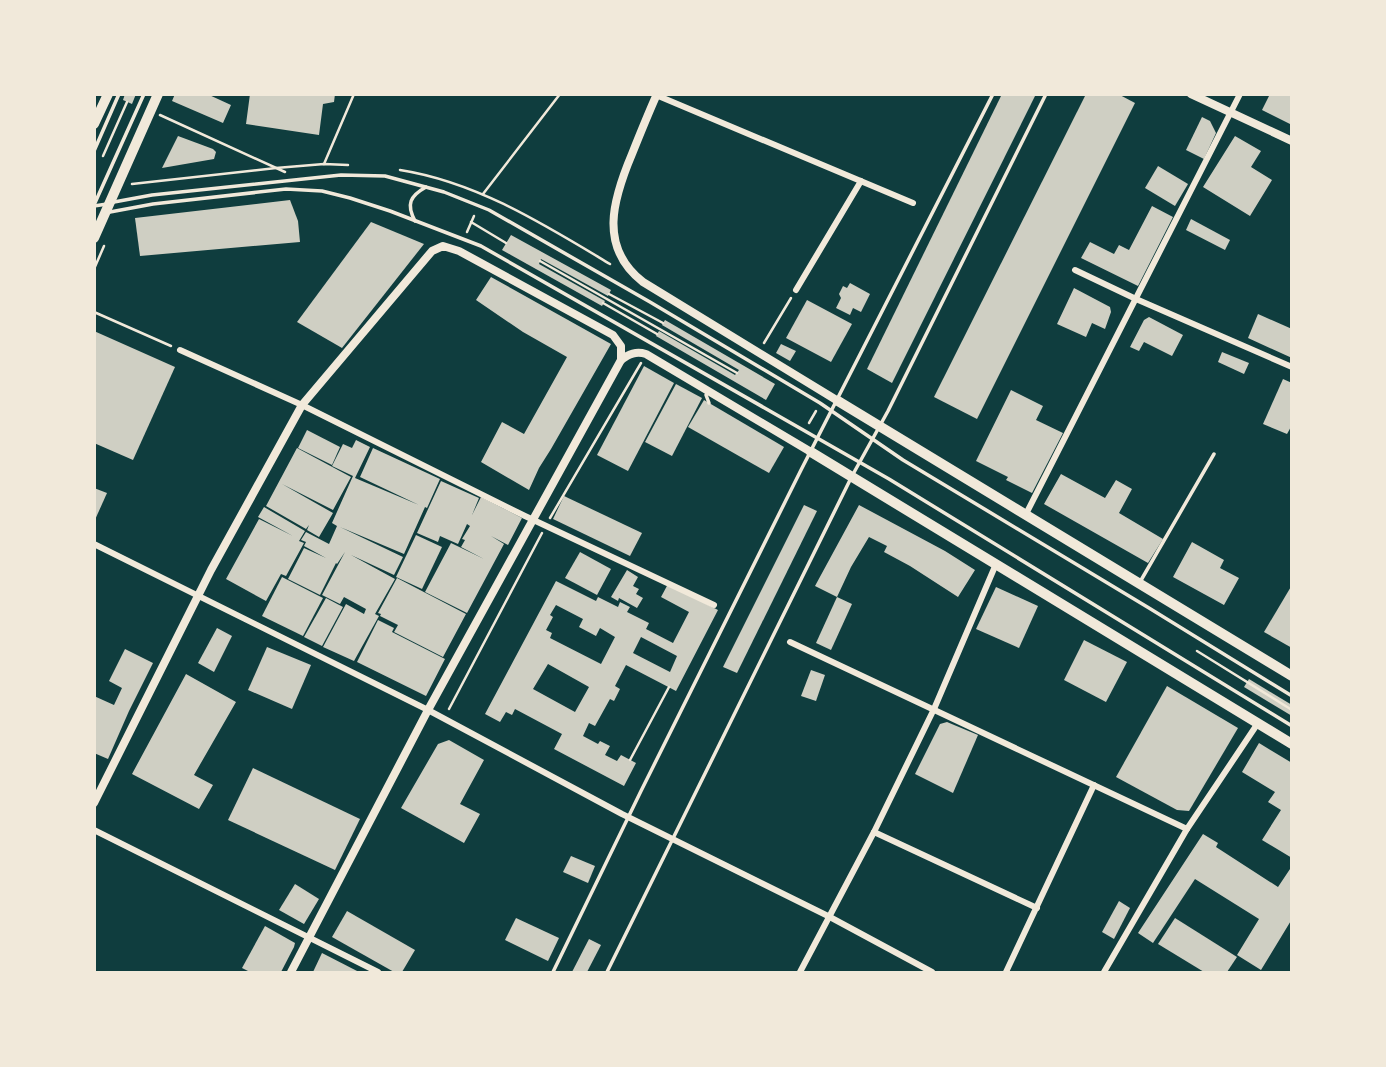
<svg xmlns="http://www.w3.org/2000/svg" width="1386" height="1067" font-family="'Work Sans',sans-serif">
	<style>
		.building { fill: #cfcfc3; fill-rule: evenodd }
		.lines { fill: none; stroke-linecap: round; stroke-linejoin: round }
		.path { stroke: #f1e9da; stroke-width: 2.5 }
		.service { stroke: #f1e9da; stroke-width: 3.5 }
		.minor { stroke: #f1e9da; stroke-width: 6 }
		.tertiary { stroke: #f1e9da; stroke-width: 8 }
		.primary { stroke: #f1e9da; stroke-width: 10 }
	</style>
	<rect width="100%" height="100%" fill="#0f3d3e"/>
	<g class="building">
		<polygon points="125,94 136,94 132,104 123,100"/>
		<polygon points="175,94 185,96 186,94 207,94 231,105 223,123 172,101"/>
		<polygon points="250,94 335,94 334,102 323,104 319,135 246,124"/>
		<polygon points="1002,94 1036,94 892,383 867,369"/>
		<polygon points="1086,94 1118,94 1135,103 977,419 934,397"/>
		<polygon points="1270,94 1292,94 1292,125 1262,110"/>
		<polygon points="1202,117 1210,121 1216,133 1204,159 1186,150"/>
		<polygon points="178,136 213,149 216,152 214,159 162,168"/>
		<polygon points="1235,136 1261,151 1251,167 1272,180 1250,216 1203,187"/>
		<polygon points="1158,166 1188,184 1175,206 1145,188"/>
		<polygon points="290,200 298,221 300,242 140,256 135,218"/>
		<polygon points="1152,206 1173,217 1138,286 1081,258 1090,242 1114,254 1119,245 1129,250"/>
		<polygon points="1191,219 1230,240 1225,250 1186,230"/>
		<polygon points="371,222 424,244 342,348 297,322"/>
		<polygon points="511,235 611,290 608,296 541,259 539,264 605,301 602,306 502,250"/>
		<polygon points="491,277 611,344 551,449 539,468 529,490 481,462 502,422 524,434 567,357 523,332 476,300"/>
		<polygon points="850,283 870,294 861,312 853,308 850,315 836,308 841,298 839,294 843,286 847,288"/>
		<polygon points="1074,288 1110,307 1111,312 1105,329 1092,323 1086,337 1057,324"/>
		<polygon points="807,300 852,324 831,362 786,338"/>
		<polygon points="1258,314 1292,329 1292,358 1248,338"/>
		<polygon points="1149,317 1183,335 1172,356 1144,342 1139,351 1130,347 1144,320"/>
		<polygon points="665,320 775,384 766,400 656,336 659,331 735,375 739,370 662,325"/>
		<polygon points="94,331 175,367 133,460 94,443"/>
		<polygon points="781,344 796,351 790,361 776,353"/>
		<polygon points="1222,352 1249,363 1244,374 1218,362"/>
		<polygon points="644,366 674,383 628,471 597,455"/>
		<polygon points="1283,379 1292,383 1292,425 1287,434 1263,424"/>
		<polygon points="676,384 702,398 672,456 645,442"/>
		<polygon points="1011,390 1043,406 1036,420 1063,433 1032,493 1006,480 1008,477 976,461"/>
		<polygon points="704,400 784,447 769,473 688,427"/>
		<polygon points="307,430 340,447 332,465 298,448"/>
		<polygon points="356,440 370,447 355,478 419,505 360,477 373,448 440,479 427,508 425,507 404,554 340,527 403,557 394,575 351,555 395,579 375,614 379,616 354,661 323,647 346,604 364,614 366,609 344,597 340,604 322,595 345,552 337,564 336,563 320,595 288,579 304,548 326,558 304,546 306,542 301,540 306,532 329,544 337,526 332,523 353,476 332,466 343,444 352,448"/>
		<polygon points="297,448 351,477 333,510 282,484 333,513 319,537 307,530 309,525 306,529 266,506"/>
		<polygon points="1061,474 1105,498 1116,480 1132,489 1119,513 1163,539 1148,563 1044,504"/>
		<polygon points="441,481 479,498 472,515 481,497 522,518 508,545 491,536 504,544 467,613 425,592 451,543 484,559 461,547 465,540 462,539 470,526 467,524 458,544 440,536 438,542 417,533"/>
		<polygon points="94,488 107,493 94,522"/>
		<polygon points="564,496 642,533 630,556 553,519"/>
		<polygon points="804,505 817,511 737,673 723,667"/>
		<polygon points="859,505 945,551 975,570 958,597 910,566 884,552 887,546 869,537 851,567 837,597 815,586"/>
		<polygon points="264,507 305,531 299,541 304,543 286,576 281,574 266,601 226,579 259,519 293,536 258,517"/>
		<polygon points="416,535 442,547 422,589 396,577"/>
		<polygon points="1192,542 1224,560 1220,568 1239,578 1224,605 1173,577"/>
		<polygon points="580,552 611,569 597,595 565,578"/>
		<polygon points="627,570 638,577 633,586 639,589 636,594 643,598 637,608 619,598 618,601 611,597"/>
		<polygon points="282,577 323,598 303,636 262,616"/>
		<polygon points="397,578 466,614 443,657 394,632 398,625 380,616 381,614 378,613"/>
		<path d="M556,581l40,20 2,-4 20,10 2,-5 10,5 -3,5 22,11 -3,6 27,14 16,-31 -28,-15 7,-13 50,26 -42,81 -50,-26 -11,21 5,3 -6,12 -4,-2 -15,27 -6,-3 -6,13 15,8 2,-3 10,5 -5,9 12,6 4,-6 15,8 -12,23 -70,-37 8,-15 -47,-25 -3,6 -6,-3 -6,10 -15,-8zM556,605l27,14 -4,8 17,9 4,-8 15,9 -14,27 -51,-26 2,-5 -6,-3 7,-13 -3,-2zM641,637l36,19 -7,16 -37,-19zM548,664l41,23 -14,25 -42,-23z"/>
		<polygon points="1292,585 1292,648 1264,632"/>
		<polygon points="996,587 1038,606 1019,648 976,629"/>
		<polygon points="837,597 852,604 831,650 816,643"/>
		<polygon points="326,598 343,607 322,646 304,637"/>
		<polygon points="378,620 394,628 392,632 445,659 426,696 357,662"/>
		<polygon points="217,628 232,636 214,672 198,663"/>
		<polygon points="1084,640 1127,662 1106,702 1064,680"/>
		<polygon points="267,647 311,665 292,709 248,690"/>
		<polygon points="125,649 153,663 129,711 108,759 94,753 94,696 114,705 122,688 109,681"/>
		<polygon points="811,670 825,675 816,701 801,696"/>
		<polygon points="186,674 236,702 194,775 213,785 199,809 132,774"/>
		<polygon points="1249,679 1292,705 1292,716 1244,687"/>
		<polygon points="1167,686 1238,728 1189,811 1177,810 1116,777"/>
		<polygon points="947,722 978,735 953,793 915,774 940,724"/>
		<polygon points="449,740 484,760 460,804 480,814 464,843 401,808 438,744"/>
		<polygon points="1259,743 1292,763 1292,858 1262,840 1281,810 1268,802 1275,792 1242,772"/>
		<polygon points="253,768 360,819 335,870 228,820"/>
		<polygon points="1203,834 1218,843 1216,847 1278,887 1292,866 1292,919 1261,970 1237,955 1259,919 1195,879 1153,943 1138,933"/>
		<polygon points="571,856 595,866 588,883 563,872"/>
		<polygon points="295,884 319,899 304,924 279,910"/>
		<polygon points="1119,901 1130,908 1114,939 1102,932"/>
		<polygon points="347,911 415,950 402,972 394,972 332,937"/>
		<polygon points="516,918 559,938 548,961 505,940"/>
		<polygon points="1175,918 1237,957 1227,972 1204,972 1158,944"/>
		<polygon points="265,926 295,943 294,947 281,972 250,972 242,968"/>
		<polygon points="589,939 601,945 587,972 572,972"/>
		<polygon points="322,953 359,972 313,972"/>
	</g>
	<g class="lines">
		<g class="path">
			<polyline points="160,115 285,172"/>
			<polyline points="103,156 127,102"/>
			<polyline points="324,164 354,94"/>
			<path d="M400,170c77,12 145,55 210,94"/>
			<polyline points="132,184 276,168 324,164 348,165"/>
			<polyline points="483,194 560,94"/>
			<polyline points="471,222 506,243"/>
			<polyline points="467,232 474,216"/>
			<polyline points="540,261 737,373"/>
			<polyline points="94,269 104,246"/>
			<polyline points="609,294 663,323"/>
			<polyline points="603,303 657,334"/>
			<polyline points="94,312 171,346"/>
			<polyline points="764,343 791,298"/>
			<polyline points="809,423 816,411"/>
			<polyline points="550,518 641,363"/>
			<polyline points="1197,651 1292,710"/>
			<polyline points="449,709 542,533"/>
			<polyline points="630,760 669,687"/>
		</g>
		<g class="service">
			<polyline points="94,151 119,94"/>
			<polyline points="114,202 152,195 341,175 385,176 444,192 489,210 650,302 820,403 903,460 1149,608 1292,696"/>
			<polyline points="94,205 144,94"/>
			<polyline points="94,206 107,204"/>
			<polyline points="110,212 153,204 286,189 322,191 350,198 390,211 481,246 889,479 1292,726"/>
			<path d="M415,221c-9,-17 -5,-25 11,-34"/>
			<polyline points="708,392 706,395 709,403"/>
			<polyline points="1140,582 1214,454"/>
			<polyline points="553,972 641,791 801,470 993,94"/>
			<polyline points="607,972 852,476 888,411 1046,94"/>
		</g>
		<g class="minor">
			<polyline points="656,95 913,203"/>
			<polyline points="1075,270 1136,299 1292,367"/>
			<polyline points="796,290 861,181"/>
			<polyline points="180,350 302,405 525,516 714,605"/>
			<polyline points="1026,514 1240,94"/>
			<polyline points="94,544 428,710 622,814 828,916 932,972"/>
			<polyline points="790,642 1187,829"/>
			<polyline points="94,830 378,972"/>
			<polyline points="874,832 1037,908"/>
			<polyline points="800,972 874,832 934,709 996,564"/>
			<polyline points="1006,972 1094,785"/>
			<polyline points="1104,972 1187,829 1258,723"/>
		</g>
		<g class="tertiary">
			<path d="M657,94c-9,20 -17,40 -25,60 -19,45 -34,93 11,128l195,119"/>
			<polyline points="1191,94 1292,141"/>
			<polyline points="94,803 211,570 302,405 432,251 443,246 459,251 613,335 621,346 621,360"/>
			<path d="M291,972l137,-262 193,-350c8,-6 15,-9 25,-6l165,98"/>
		</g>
		<g class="primary">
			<polyline points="94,124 108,94"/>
			<polyline points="94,238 158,94"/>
			<polyline points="838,401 1292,676"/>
			<polyline points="811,452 1292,744"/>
		</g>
	</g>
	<rect width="1386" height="1067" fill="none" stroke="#f1e9da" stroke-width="192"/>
</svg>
